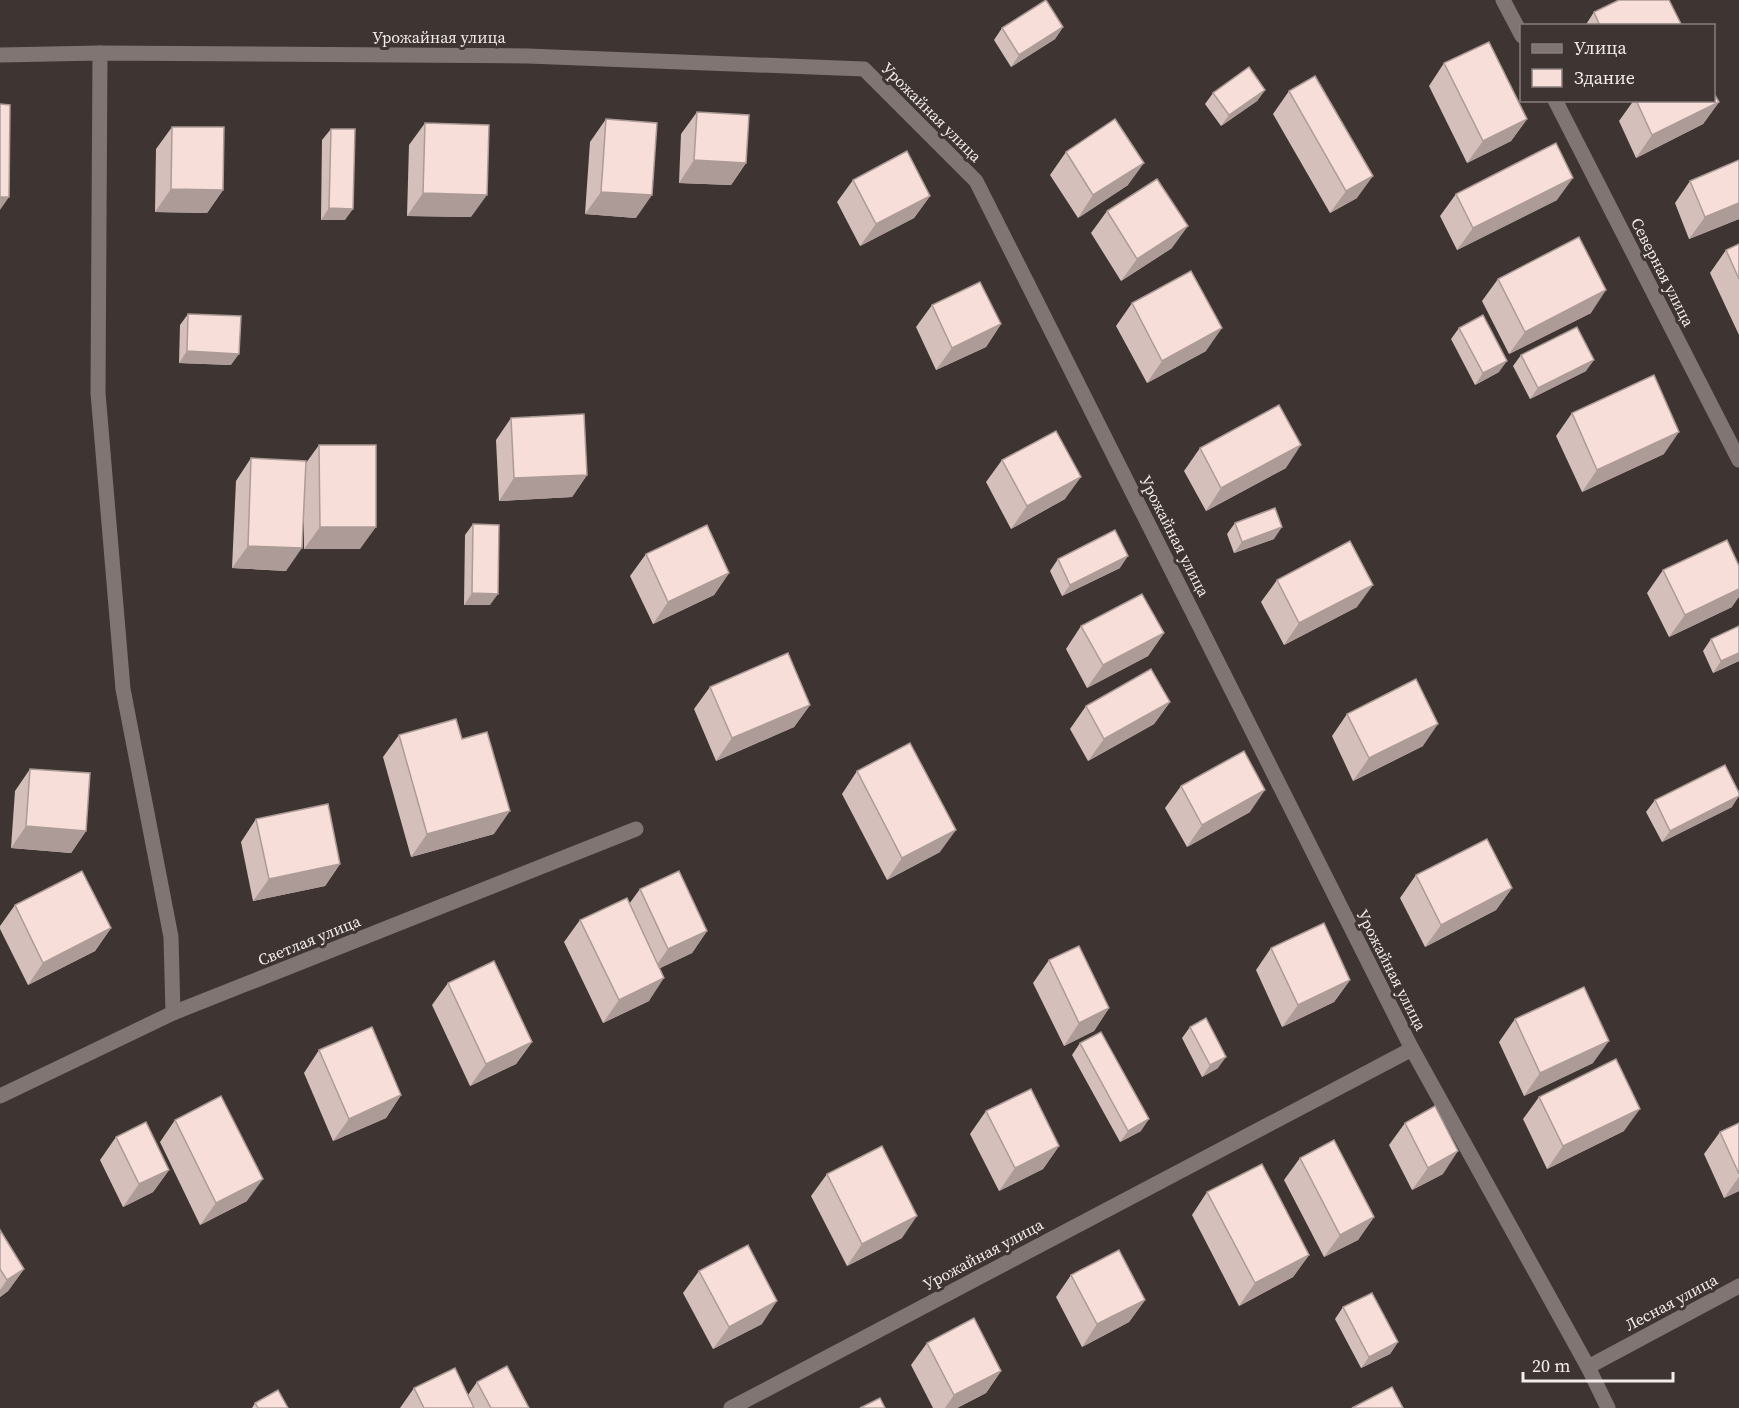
<svg xmlns="http://www.w3.org/2000/svg" width="1739" height="1408" font-family="'Source Serif 4',serif">
	<style>
		.lines { fill: none; stroke-linecap: round; stroke-linejoin: round }
		.lane { stroke: #807573; stroke-width: 15 }
		.street { stroke: #807573; stroke-width: 15 }
		.wall { fill: #d4bfba }
		.shaded-wall { fill: #ad9b97 }
		.building { fill: #f7ded8; stroke: #ad9b97; stroke-width: 1.5 }
		.labels { text-anchor: middle; stroke-width: 6; stroke-linejoin: round; paint-order: stroke }
		.street-label { font-size: 16px; fill: #f2eceb; stroke: #3e3533 }
	</style>
	<rect width="100%" height="100%" fill="#3e3533"/>
	<g class="lines">
		<polyline class="lane" points="100,53 98,393 123,689 171,937 173,1013"/>
		<g class="street">
			<polyline points="1503,0 1522,36"/>
			<polyline points="0,55 100,53 528,56 864,69 976,181 1412,1049 1588,1367 1608,1408"/>
			<polyline points="1555,100 1739,460"/>
			<polyline points="0,1096 173,1013 636,829"/>
			<polyline points="1588,1367 1739,1286"/>
			<polyline points="731,1408 1412,1049"/>
		</g>
	</g>
	<g class="wall">
		<polygon points="1594,12 1682,26 1585,26"/>
		<polygon points="1063,27 1055,39 1011,67 994,40 1002,28"/>
		<polygon points="1444,63 1527,119 1511,141 1467,163 1429,86"/>
		<polygon points="1265,90 1257,101 1221,126 1205,104 1213,93"/>
		<polygon points="1289,91 1357,198 1330,213 1273,114"/>
		<polygon points="1634,100 1713,100 1719,102 1703,124 1636,158 1619,121"/>
		<polygon points="697,112 746,163 731,185 679,183 681,134"/>
		<polygon points="606,119 636,218 585,214 590,142"/>
		<polygon points="425,123 471,217 407,216 409,145"/>
		<polygon points="172,127 223,190 207,213 155,212 156,149"/>
		<polygon points="331,129 345,220 321,220 322,140"/>
		<polygon points="1066,152 1128,185 1078,218 1050,175"/>
		<polygon points="853,180 930,196 914,218 860,246 837,202"/>
		<polygon points="1690,181 1739,219 1689,239 1675,203"/>
		<polygon points="1456,194 1557,200 1457,250 1440,216"/>
		<polygon points="1107,211 1172,248 1121,281 1091,233"/>
		<polygon points="1739,244 1739,335 1710,273 1726,250"/>
		<polygon points="1498,279 1591,313 1509,354 1482,301"/>
		<polygon points="1132,303 1206,351 1147,383 1116,326"/>
		<polygon points="932,305 1001,324 986,347 936,370 916,327"/>
		<polygon points="188,314 231,365 179,363 180,325"/>
		<polygon points="1459,328 1499,372 1475,385 1451,339"/>
		<polygon points="1521,355 1586,371 1530,399 1513,366"/>
		<polygon points="1572,413 1664,454 1582,492 1556,436"/>
		<polygon points="511,418 587,475 572,497 499,501 496,440"/>
		<polygon points="319,445 360,549 304,549 304,514 286,571 232,568 236,481 251,458 306,463"/>
		<polygon points="1200,448 1286,468 1206,511 1184,471"/>
		<polygon points="1002,460 1065,499 1011,529 986,482"/>
		<polygon points="1235,523 1274,539 1234,553 1227,534"/>
		<polygon points="473,524 490,605 464,605 465,535"/>
		<polygon points="646,554 729,573 714,595 653,624 630,576"/>
		<polygon points="1058,559 1120,568 1062,596 1050,571"/>
		<polygon points="1663,570 1732,607 1669,637 1647,593"/>
		<polygon points="1277,580 1357,607 1284,645 1261,602"/>
		<polygon points="1081,626 1164,633 1148,656 1087,688 1066,649"/>
		<polygon points="1739,626 1739,661 1713,673 1703,651 1711,639"/>
		<polygon points="710,687 810,705 794,727 716,761 694,709"/>
		<polygon points="1170,702 1154,724 1088,761 1070,729 1086,706"/>
		<polygon points="1347,714 1423,746 1353,781 1332,736"/>
		<polygon points="399,735 462,739 494,834 411,857 383,757"/>
		<polygon points="30,769 86,831 71,853 11,848 15,791"/>
		<polygon points="857,771 940,852 887,880 842,794"/>
		<polygon points="1181,786 1250,812 1187,847 1165,808"/>
		<polygon points="1655,800 1732,807 1662,842 1646,812"/>
		<polygon points="256,819 340,864 325,886 253,901 241,842"/>
		<polygon points="1416,875 1512,888 1496,910 1425,947 1400,898"/>
		<polygon points="640,889 707,931 692,953 660,968 649,1001 603,1023 564,942 580,920 629,904"/>
		<polygon points="15,905 111,928 95,951 28,985 0,929 0,926"/>
		<polygon points="1271,948 1350,980 1334,1002 1282,1027 1256,970"/>
		<polygon points="1049,960 1109,1008 1094,1031 1064,1046 1033,983"/>
		<polygon points="448,983 532,1042 516,1064 470,1086 432,1005"/>
		<polygon points="1515,1019 1593,1063 1524,1096 1499,1042"/>
		<polygon points="1190,1027 1218,1068 1202,1077 1182,1038"/>
		<polygon points="1080,1043 1141,1131 1120,1142 1072,1055"/>
		<polygon points="319,1050 401,1095 386,1118 333,1141 304,1073"/>
		<polygon points="1539,1097 1624,1131 1547,1169 1523,1119"/>
		<polygon points="986,1111 1059,1146 1043,1169 999,1191 970,1134"/>
		<polygon points="175,1120 247,1201 200,1225 160,1142"/>
		<polygon points="1405,1123 1443,1174 1412,1190 1389,1145"/>
		<polygon points="1739,1123 1739,1191 1724,1198 1704,1154 1720,1132"/>
		<polygon points="116,1137 169,1170 153,1192 123,1207 100,1160"/>
		<polygon points="1300,1158 1374,1217 1358,1240 1324,1257 1284,1180"/>
		<polygon points="827,1174 902,1238 847,1266 811,1196"/>
		<polygon points="1207,1192 1309,1255 1293,1277 1239,1306 1192,1215"/>
		<polygon points="0,1230 24,1269 8,1291 0,1297"/>
		<polygon points="699,1271 762,1324 713,1349 683,1293"/>
		<polygon points="1071,1275 1145,1300 1129,1322 1082,1347 1056,1297"/>
		<polygon points="1343,1307 1398,1342 1390,1354 1361,1368 1335,1319"/>
		<polygon points="927,1343 1001,1371 986,1393 957,1408 933,1408 911,1365"/>
		<polygon points="477,1382 529,1408 400,1408 414,1388 468,1395"/>
		<polygon points="255,1403 288,1408 252,1408"/>
	</g>
	<g class="shaded-wall">
		<polygon points="1063,27 1055,39 1011,67 1019,55"/>
		<polygon points="1265,90 1257,101 1221,126 1229,115"/>
		<polygon points="1719,102 1703,124 1636,158 1652,135"/>
		<polygon points="1527,119 1511,141 1467,163 1483,141"/>
		<polygon points="694,160 746,163 731,185 679,183"/>
		<polygon points="1144,163 1128,185 1078,218 1093,195"/>
		<polygon points="1373,176 1357,198 1330,213 1346,191"/>
		<polygon points="1573,178 1557,200 1457,250 1473,228"/>
		<polygon points="171,189 223,190 207,213 155,212"/>
		<polygon points="601,192 652,195 636,218 585,214"/>
		<polygon points="423,193 487,195 471,217 407,216"/>
		<polygon points="930,196 914,218 860,246 876,224"/>
		<polygon points="0,197 9,197 0,210"/>
		<polygon points="1739,203 1739,219 1689,239 1705,217"/>
		<polygon points="329,208 353,209 345,220 321,220"/>
		<polygon points="1188,226 1172,248 1121,281 1137,259"/>
		<polygon points="1606,290 1591,313 1509,354 1525,332"/>
		<polygon points="1001,324 986,347 936,370 952,348"/>
		<polygon points="1222,328 1206,351 1147,383 1162,361"/>
		<polygon points="187,351 239,354 231,365 179,363"/>
		<polygon points="1594,360 1586,371 1530,399 1538,388"/>
		<polygon points="1507,361 1499,372 1475,385 1483,373"/>
		<polygon points="1679,432 1664,454 1582,492 1597,470"/>
		<polygon points="1301,445 1286,468 1206,511 1221,488"/>
		<polygon points="587,475 572,497 499,501 514,478"/>
		<polygon points="1081,477 1065,499 1011,529 1027,506"/>
		<polygon points="320,527 376,527 360,549 304,549"/>
		<polygon points="1282,527 1274,539 1234,553 1242,542"/>
		<polygon points="248,546 302,548 286,571 232,568"/>
		<polygon points="1128,556 1120,568 1062,596 1070,585"/>
		<polygon points="729,573 714,595 653,624 668,602"/>
		<polygon points="1373,585 1357,607 1284,645 1299,623"/>
		<polygon points="1739,589 1739,597 1732,607 1669,637 1685,615"/>
		<polygon points="472,593 498,594 490,605 464,605"/>
		<polygon points="1164,633 1148,656 1087,688 1103,665"/>
		<polygon points="1739,653 1739,661 1713,673 1721,661"/>
		<polygon points="1170,702 1154,724 1088,761 1104,739"/>
		<polygon points="810,705 794,727 716,761 732,738"/>
		<polygon points="1438,724 1423,746 1353,781 1369,758"/>
		<polygon points="1265,790 1250,812 1187,847 1202,825"/>
		<polygon points="1739,796 1732,807 1662,842 1670,831"/>
		<polygon points="510,811 494,834 411,857 427,834"/>
		<polygon points="26,826 86,831 71,853 11,848"/>
		<polygon points="956,830 940,852 887,880 902,858"/>
		<polygon points="340,864 325,886 253,901 269,879"/>
		<polygon points="1512,888 1496,910 1425,947 1441,925"/>
		<polygon points="111,928 95,951 28,985 43,963"/>
		<polygon points="707,931 692,953 652,972 668,949"/>
		<polygon points="664,978 649,1001 603,1023 619,1000"/>
		<polygon points="1350,980 1334,1002 1282,1027 1298,1005"/>
		<polygon points="1109,1008 1094,1031 1064,1046 1079,1023"/>
		<polygon points="1609,1041 1593,1063 1524,1096 1540,1073"/>
		<polygon points="532,1042 516,1064 470,1086 486,1064"/>
		<polygon points="1226,1057 1218,1068 1202,1077 1210,1065"/>
		<polygon points="401,1095 386,1118 333,1141 349,1119"/>
		<polygon points="1640,1109 1624,1131 1547,1169 1563,1146"/>
		<polygon points="1149,1119 1141,1131 1120,1142 1128,1131"/>
		<polygon points="1059,1146 1043,1169 999,1191 1015,1168"/>
		<polygon points="1458,1151 1443,1174 1412,1190 1428,1168"/>
		<polygon points="169,1170 153,1192 123,1207 139,1184"/>
		<polygon points="1739,1177 1739,1191 1724,1198"/>
		<polygon points="263,1179 247,1201 200,1225 216,1203"/>
		<polygon points="917,1216 902,1238 847,1266 862,1244"/>
		<polygon points="1374,1217 1358,1240 1324,1257 1340,1235"/>
		<polygon points="1309,1255 1293,1277 1239,1306 1255,1283"/>
		<polygon points="24,1269 8,1291 0,1297 0,1290 7,1280"/>
		<polygon points="1145,1300 1129,1322 1082,1347 1097,1324"/>
		<polygon points="777,1301 762,1324 713,1349 729,1327"/>
		<polygon points="1398,1342 1390,1354 1361,1368 1369,1357"/>
		<polygon points="1001,1371 986,1393 957,1408 945,1408 954,1395"/>
	</g>
	<g class="building">
		<polygon points="1046,0 1063,27 1019,55 1002,28"/>
		<polygon points="1619,0 1669,0 1682,26 1600,26 1594,12"/>
		<polygon points="1489,42 1527,119 1483,141 1444,63"/>
		<polygon points="1249,67 1265,90 1229,115 1213,93"/>
		<polygon points="1315,76 1373,176 1346,191 1289,91"/>
		<polygon points="1713,92 1719,102 1652,135 1636,100 1713,100"/>
		<polygon points="0,104 10,105 9,197 0,197"/>
		<polygon points="697,112 749,115 746,163 694,160"/>
		<polygon points="606,119 657,123 652,195 601,192"/>
		<polygon points="1115,119 1144,163 1093,195 1066,152"/>
		<polygon points="425,123 489,125 487,195 423,193"/>
		<polygon points="172,127 224,127 223,190 171,189"/>
		<polygon points="331,129 355,129 353,209 329,208"/>
		<polygon points="1556,143 1573,178 1473,228 1456,194"/>
		<polygon points="907,151 930,196 876,224 853,180"/>
		<polygon points="1739,160 1739,203 1705,217 1690,181"/>
		<polygon points="1157,179 1188,226 1137,259 1107,211"/>
		<polygon points="1579,237 1606,290 1525,332 1498,279"/>
		<polygon points="1739,244 1739,279 1726,250"/>
		<polygon points="1191,271 1222,328 1162,361 1132,303"/>
		<polygon points="980,282 1001,324 952,348 932,305"/>
		<polygon points="188,314 241,316 239,354 187,351"/>
		<polygon points="1483,315 1507,361 1483,373 1459,328"/>
		<polygon points="1577,327 1594,360 1538,388 1521,355"/>
		<polygon points="1654,375 1679,432 1597,470 1572,413"/>
		<polygon points="1279,405 1301,445 1221,488 1200,448"/>
		<polygon points="584,414 587,475 514,478 511,418"/>
		<polygon points="1056,431 1081,477 1027,506 1002,460"/>
		<polygon points="319,445 376,445 376,527 320,527"/>
		<polygon points="251,458 306,461 302,548 248,546"/>
		<polygon points="1275,508 1282,527 1242,542 1235,523"/>
		<polygon points="473,524 499,525 498,594 472,593"/>
		<polygon points="707,525 729,573 668,602 646,554"/>
		<polygon points="1115,530 1128,556 1070,585 1058,559"/>
		<polygon points="1727,540 1739,566 1739,589 1685,615 1663,570"/>
		<polygon points="1350,541 1373,585 1299,623 1277,580"/>
		<polygon points="1142,594 1164,633 1103,665 1081,626"/>
		<polygon points="1739,626 1739,653 1721,661 1711,639"/>
		<polygon points="788,653 810,705 732,738 710,687"/>
		<polygon points="1151,669 1170,702 1104,739 1086,706"/>
		<polygon points="1416,679 1438,724 1369,758 1347,714"/>
		<polygon points="456,719 462,739 487,732 510,811 427,834 399,735"/>
		<polygon points="910,743 956,830 902,858 857,771"/>
		<polygon points="1244,751 1265,790 1202,825 1181,786"/>
		<polygon points="1725,765 1739,793 1739,796 1670,831 1655,800"/>
		<polygon points="30,769 90,773 86,831 26,826"/>
		<polygon points="328,804 340,864 269,879 256,819"/>
		<polygon points="1487,839 1512,888 1441,925 1416,875"/>
		<polygon points="82,871 111,928 43,963 15,905"/>
		<polygon points="679,871 707,931 668,949 640,889"/>
		<polygon points="627,898 664,978 619,1000 580,920"/>
		<polygon points="1324,923 1350,980 1298,1005 1271,948"/>
		<polygon points="1079,946 1109,1008 1079,1023 1049,960"/>
		<polygon points="494,961 532,1042 486,1064 448,983"/>
		<polygon points="1584,987 1609,1041 1540,1073 1515,1019"/>
		<polygon points="1206,1018 1226,1057 1210,1065 1190,1027"/>
		<polygon points="372,1027 401,1095 349,1119 319,1050"/>
		<polygon points="1101,1032 1149,1119 1128,1131 1080,1043"/>
		<polygon points="1616,1059 1640,1109 1563,1146 1539,1097"/>
		<polygon points="1031,1089 1059,1146 1015,1168 986,1111"/>
		<polygon points="221,1096 263,1179 216,1203 175,1120"/>
		<polygon points="1435,1106 1458,1151 1428,1168 1405,1123"/>
		<polygon points="146,1122 169,1170 139,1184 116,1137"/>
		<polygon points="1739,1123 1739,1174 1720,1132"/>
		<polygon points="1334,1140 1374,1217 1340,1235 1300,1158"/>
		<polygon points="882,1146 917,1216 862,1244 827,1174"/>
		<polygon points="1262,1164 1309,1255 1255,1283 1207,1192"/>
		<polygon points="0,1230 24,1269 7,1280 0,1269"/>
		<polygon points="748,1245 777,1301 729,1327 699,1271"/>
		<polygon points="1119,1250 1145,1300 1097,1324 1071,1275"/>
		<polygon points="1372,1293 1398,1342 1369,1357 1343,1307"/>
		<polygon points="974,1318 1001,1371 954,1395 927,1343"/>
		<polygon points="507,1366 529,1408 491,1408 477,1382"/>
		<polygon points="455,1368 474,1408 424,1408 414,1388"/>
		<polygon points="1392,1387 1403,1408 1352,1408"/>
		<polygon points="278,1390 288,1408 258,1408 255,1403"/>
		<polygon points="880,1398 885,1408 860,1408"/>
	</g>
	<g class="labels">
		<g class="street-label">
			<text x="439" y="43">Урожайная улица</text>
			<text transform="translate(932 112) rotate(45)" y="6">Урожайная улица</text>
			<text transform="translate(1663 272) rotate(63)" y="6">Северная улица</text>
			<text transform="translate(1175 536) rotate(63)" y="6">Урожайная улица</text>
			<text transform="translate(309 940) rotate(-22)" y="6">Светлая улица</text>
			<text transform="translate(1392 970) rotate(63)" y="6">Урожайная улица</text>
			<text transform="translate(983 1254) rotate(-28)" y="6">Урожайная улица</text>
			<text transform="translate(1671 1302) rotate(-28)" y="6">Лесная улица</text>
		</g>
	</g>
	<rect x="1520" y="24" width="195" height="78" fill="#3e3533" stroke="#867e7d" stroke-width="1.5"/>
	<rect x="1532" y="44" width="30" height="9" fill="#807573" stroke="#867e7d" stroke-width="1.5"/>
	<text x="1574" y="54" font-size="18" fill="#f2eceb">Улица</text>
	<rect x="1532" y="69" width="30" height="18" fill="#f7ded8" stroke="#867e7d" stroke-width="1.5"/>
	<text x="1574" y="84" font-size="18" fill="#f2eceb">Здание</text>
	<path d="M1523 1372v9h150v-9" fill="none" stroke="#f2eceb" stroke-width="3"/>
	<text x="1532" y="1372" font-size="18" fill="#f2eceb" stroke="#3e3533" stroke-width="4.5" paint-order="stroke">20 m</text>
</svg>
